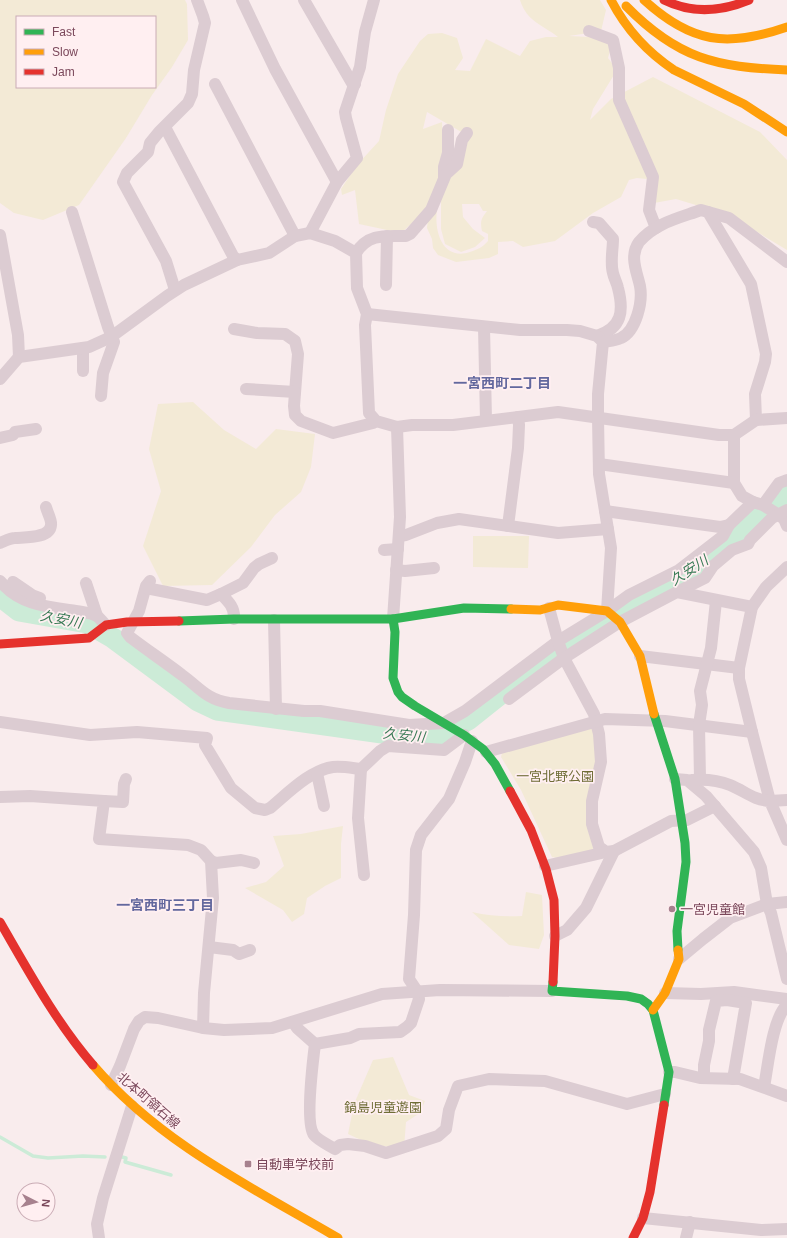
<svg xmlns="http://www.w3.org/2000/svg" width="787" height="1238" font-family="Helvetica,'Noto Sans JP',sans-serif">
	<style>
		.green { fill: #f3ead6; fill-rule: evenodd }
		.lines { fill: none; stroke-linecap: round; stroke-linejoin: round }
		.stream { stroke: #ccebd7; stroke-width: 3.5 }
		.river { stroke: #ccebd7; stroke-width: 21 }
		.street { stroke: #dcccd2; stroke-width: 12 }
		.fast { stroke: #30b455; stroke-width: 9 }
		.slow { stroke: #ff9f0a; stroke-width: 9 }
		.jam { stroke: #e5322d; stroke-width: 9 }
		.poi-dot { fill: #a7818e; stroke: #ffeff1; stroke-width: 1.5 }
		.labels { text-anchor: middle; stroke-width: 3.5; stroke-linejoin: round; paint-order: stroke }
		.park-label { font-size: 13px; fill: #6f6d36; stroke: #ffeff1 }
		.poi-label { font-size: 13px; fill: #7b485b; stroke: #ffeff1; text-anchor: start }
		.street-label { font-size: 13px; fill: #7b485b; stroke: #ffeff1 }
		.neighbourhood-label { font-size: 14px; font-weight: bold; fill: #63689e; stroke: #ffeff1 }
		.water-label { font-size: 14px; font-style: italic; fill: #377a54; stroke: #ffeff1 }
	</style>
	<rect width="100%" height="100%" fill="#f9eced"/>
	<g class="green">
		<path d="M0,0h185l2,4 1,36 -16,27 -20,28 -26,43 -47,67 -36,15 -29,-7 -14,-10zM17,17h138v70h-138z"/>
		<path d="M520,0h80l6,10 -5,21 -32,5 20,1 23,6 -4,15 9,12 -24,39 -3,11 21,-21 42,-22 107,55 27,28v90l-58,-35 -53,-16 -22,4 4,-23 -21,-2 -8,2 -8,17 -28,16 -38,28 -32,6 -10,-6 -15,1v12l-9,4 -33,4 -18,-7 -5,-7 -1,-9 -5,-11 1,-9 9,-9c-3,21 5,51 33,42 8,-3 12,-4 18,-11v-7l-6,-3c-2,-10 -1,-12 5,-20h-4l-4,-7h-17l1,13 10,12 12,9 -10,9 -14,5 -16,-8 -4,-15v-39l29,-53 -43,-25 -4,17 19,-7 1,28 -4,31 -15,31 -23,21 -42,-9 -4,-34 -13,5 -1,-6 16,-24 22,-24 7,-31 12,-36 22,-33 8,-7 14,-1 15,5 6,20 -8,12 15,1 16,-32 34,17 10,-15 16,-4h12c-15,-12 -31,-15 -38,-37z"/>
		<polygon points="193,402 224,430 256,449 276,429 315,434 311,467 301,492 275,515 251,547 212,585 163,586 143,546 161,491 149,449 158,404"/>
		<polygon points="473,536 529,536 528,568 473,567"/>
		<polygon points="589,728 594,730 596,739 595,845 592,851 557,858 552,857 521,790 501,757 502,753"/>
		<polygon points="343,826 341,844 341,878 325,886 307,898 304,914 292,922 283,910 245,888 266,882 284,866 273,836 301,834"/>
		<path d="M526,892l16,3 2,40 -5,14 -30,-4 -37,-33c17,4 33,5 50,4z"/>
		<path d="M393,1057l16,38 16,6 -5,12 -14,9 -2,26c-23,-1 -35,-4 -56,-14l6,-30 19,-44z"/>
	</g>
	<g class="lines">
		<g class="stream">
			<polyline points="0,1137 33,1156 48,1158 83,1156 105,1157"/>
			<polyline points="122,1157 126,1158 125,1162 171,1175"/>
		</g>
		<polyline class="river" points="0,596 19,611 87,623 113,638 198,701 217,710 425,739 436,737 468,720 551,654 600,625 627,606 675,580 740,535 787,491"/>
		<g class="street">
			<polyline points="242,0 275,69 337,182"/>
			<polyline points="304,0 352,83 355,84"/>
			<polyline points="589,31 613,40 619,68 619,100 653,177 649,210 656,228"/>
			<polyline points="215,84 295,236"/>
			<polyline points="165,127 233,256 237,260"/>
			<polyline points="444,177 444,167 448,153 448,130"/>
			<polyline points="72,212 108,327 114,342 103,373 101,396"/>
			<polyline points="708,212 729,218 787,262"/>
			<path d="M593,222l6,1 14,16c0,10 -3,24 0,34 1,5 4,10 5,15 6,23 4,40 -21,48"/>
			<polyline points="310,233 337,182 357,158 346,118 345,112 360,67 365,32 374,0"/>
			<polyline points="0,235 18,335 19,357"/>
			<path d="M356,253c12,-20 30,-17 50,-17l4,-2 21,-24 15,-36 11,-10 5,-24 5,-7"/>
			<polyline points="386,285 387,236"/>
			<polyline points="175,290 166,261 123,182 127,173 148,152 150,143 159,132 188,103 192,94 194,70 205,23 203,16 197,0"/>
			<polyline points="367,314 520,330 567,330 580,331 597,336 603,342 598,394 598,418 599,474 611,548 607,611"/>
			<polyline points="484,327 486,420"/>
			<polyline points="234,329 257,333 285,334 295,341 298,354 294,406 295,415 301,421 333,433 373,423 376,421"/>
			<path d="M603,342c5,-1 12,-1 18,-4 15,-7 22,-36 19,-52 -3,-14 -11,-30 -1,-44 16,-19 40,-24 62,-32l7,2 43,72 15,70 -1,8 -10,32 1,26"/>
			<polyline points="83,371 83,348"/>
			<polyline points="0,379 19,357 89,347 111,337 167,296 184,285 237,260 269,253 295,236 310,233 335,241 356,253 357,288 367,314 365,325 369,413 376,421 397,427 412,425 453,425 558,412 719,435 734,435"/>
			<polyline points="246,389 295,392"/>
			<polyline points="787,418 756,420 734,435 734,483 742,496 753,502 763,505 779,515 784,519 787,526"/>
			<polyline points="0,438 13,435 15,432 36,429"/>
			<polyline points="599,464 734,483"/>
			<polyline points="763,505 779,483 787,480"/>
			<polyline points="605,511 720,527 729,525"/>
			<polyline points="508,526 518,448 519,425 518,417"/>
			<polyline points="399,536 406,535 437,523 459,519 558,533 608,529"/>
			<path d="M0,543c5,-2 10,-5 15,-5 9,-1 35,1 36,-13 1,-5 -4,-13 -5,-18"/>
			<polyline points="384,550 398,549"/>
			<polyline points="787,567 766,587 752,607 739,668 739,679 752,732 770,801 787,800"/>
			<polyline points="396,570 405,571 434,568"/>
			<path d="M0,581c19,24 48,26 76,30 6,1 16,2 21,5 3,2 6,7 9,9"/>
			<path d="M150,581l-4,5 -7,25 -12,22 3,4c17,13 35,25 52,38 18,13 24,24 47,28l75,8h16l89,14 35,-2 21,-12 93,-70 49,-30 22,-16 50,-25 44,-34 6,-11 24,-23"/>
			<polyline points="13,582 32,595 40,598"/>
			<polyline points="86,583 97,616"/>
			<polyline points="146,588 207,600 221,594"/>
			<polyline points="677,592 705,578 713,566 732,550 748,544 750,540 772,518 787,510"/>
			<polyline points="549,608 558,641 564,658 594,714 599,734 601,762 592,801 592,824 599,847 606,852 614,851 671,821 687,820 715,806"/>
			<path d="M234,619c1,-11 -5,-17 -13,-25l22,-11 11,-15 5,-4 13,-6"/>
			<polyline points="393,619 400,517 397,427"/>
			<polyline points="274,620 276,709"/>
			<polyline points="640,656 739,668"/>
			<polyline points="509,699 564,658 620,622 677,592 752,607"/>
			<path d="M0,722l90,13 47,-3 70,6 -2,7 26,43 24,20 10,2 5,-2c17,-14 40,-38 63,-41 9,-1 19,1 28,2l19,-18 8,-5 56,4 20,-15"/>
			<polyline points="486,752 605,719 665,721 752,732"/>
			<polyline points="361,769 358,818 364,875"/>
			<polyline points="317,773 324,806"/>
			<polyline points="675,779 687,780 706,796 754,852 761,868 767,904 771,913 787,979"/>
			<polyline points="700,779 699,725 702,705 700,691 711,648 716,601"/>
			<path d="M692,780c13,-1 26,0 38,5 15,6 23,15 40,16l17,39"/>
			<polyline points="0,797 30,796 104,801 99,839 188,845 201,850 211,861 213,898 204,993 203,1028"/>
			<polyline points="104,801 123,802 124,784 126,779"/>
			<polyline points="211,861 216,863 241,860 254,863"/>
			<polyline points="545,866 606,852"/>
			<polyline points="555,936 567,930 586,908 614,851"/>
			<polyline points="209,947 233,950 239,954 250,950"/>
			<polyline points="679,959 703,939 730,918 767,904 787,902"/>
			<polyline points="665,993 701,994 734,992 787,999"/>
			<path d="M293,1022l4,6 18,16c-2,16 -10,80 -1,91 5,6 15,10 21,14l5,-4 8,-1 17,2 21,7 52,-17 8,-7 3,-19 9,-24 31,-7 56,2 82,23 38,-10"/>
			<polyline points="315,1044 350,1038 359,1034 400,1032 407,1027 411,1023 419,999 417,991 409,979 414,915 416,850 421,835 449,799 465,762 472,741"/>
			<polyline points="669,1072 675,1072 700,1078 740,1079 787,1096"/>
			<polyline points="704,1078 704,1065 709,1041 709,1030 716,1001 727,1000 746,1003 733,1079"/>
			<polyline points="111,1085 120,1066 134,1029 139,1021 145,1017 158,1018 203,1028 224,1030 272,1028 382,994 440,990 552,991"/>
			<path d="M764,1087c4,-20 8,-68 23,-82"/>
			<polyline points="643,1218 761,1230 787,1229"/>
			<polyline points="99,1238 97,1224 103,1198 132,1106"/>
			<polyline points="686,1238 690,1222"/>
		</g>
		<g class="fast">
			<polyline points="393,619 395,632 393,678 398,692 402,697 415,706 464,735 483,749 495,764 510,791"/>
			<polyline points="179,621 234,619 393,619 464,608 511,609"/>
			<polyline points="654,714 675,779 685,843 686,862 677,931 678,950"/>
			<polyline points="553,982 552,991 627,996 641,999 648,1004 653,1010 669,1072 664,1105"/>
		</g>
		<g class="slow">
			<path d="M611,0c15,29 36,52 63,70l70,34 43,28"/>
			<path d="M644,0c47,43 83,48 143,27"/>
			<path d="M626,6c52,53 90,61 161,64"/>
			<polyline points="511,609 540,610 558,605 607,611 620,622 640,656 654,714"/>
			<polyline points="653,1010 665,993 679,959 678,950"/>
			<path d="M93,1065c67,78 158,122 245,173"/>
		</g>
		<g class="jam">
			<path d="M664,0c28,14 56,12 85,0"/>
			<polyline points="0,644 89,638 106,625 127,622 179,621"/>
			<polyline points="510,791 531,830 546,869 554,900 555,936 553,982"/>
			<path d="M0,922c29,50 56,100 93,143"/>
			<polyline points="633,1238 643,1218 650,1192 664,1105"/>
		</g>
	</g>
	<g class="poi-dot">
		<circle cx="672" cy="909" r="4"/>
		<rect x="244" y="1160" width="8" height="8" rx="2"/>
	</g>
	<g class="labels">
		<g class="park-label">
			<text x="555" y="781">一宮北野公園</text>
			<text x="383" y="1112">鍋島児童遊園</text>
		</g>
		<g class="poi-label">
			<text x="680" y="914">一宮児童館</text>
			<text x="256" y="1169">自動車学校前</text>
		</g>
		<g class="street-label">
			<text transform="translate(149 1100) rotate(41)" y="5">北本町領石線</text>
		</g>
		<g class="neighbourhood-label">
			<text x="502" y="388">一宮西町二丁目</text>
			<text x="165" y="910">一宮西町三丁目</text>
		</g>
		<g class="water-label">
			<text transform="translate(689 570) rotate(-33)" y="5">久安川</text>
			<text transform="translate(61 619) rotate(11)" y="5">久安川</text>
			<text transform="translate(404 735) rotate(6)" y="5">久安川</text>
		</g>
	</g>
	<rect x="16" y="16" width="140" height="72" fill="#ffeff1" stroke="#caacb5"/>
	<rect x="24" y="29" width="20" height="6" fill="#30b455" stroke="#caacb5"/>
	<text x="52" y="36" font-size="12" fill="#7b485b">Fast</text>
	<rect x="24" y="49" width="20" height="6" fill="#ff9f0a" stroke="#caacb5"/>
	<text x="52" y="56" font-size="12" fill="#7b485b">Slow</text>
	<rect x="24" y="69" width="20" height="6" fill="#e5322d" stroke="#caacb5"/>
	<text x="52" y="76" font-size="12" fill="#7b485b">Jam</text>
	<g transform="translate(36 1202) rotate(96)"><circle r="19" fill="#ffeff1" stroke="#caacb5"/>
	<path d="M0-3L7 15L0 10L-7 15Z" fill="#a7818e"/>
	<text y="-6" font-size="11" font-weight="bold" text-anchor="middle" fill="#7b485b">N</text>
	</g>
</svg>
